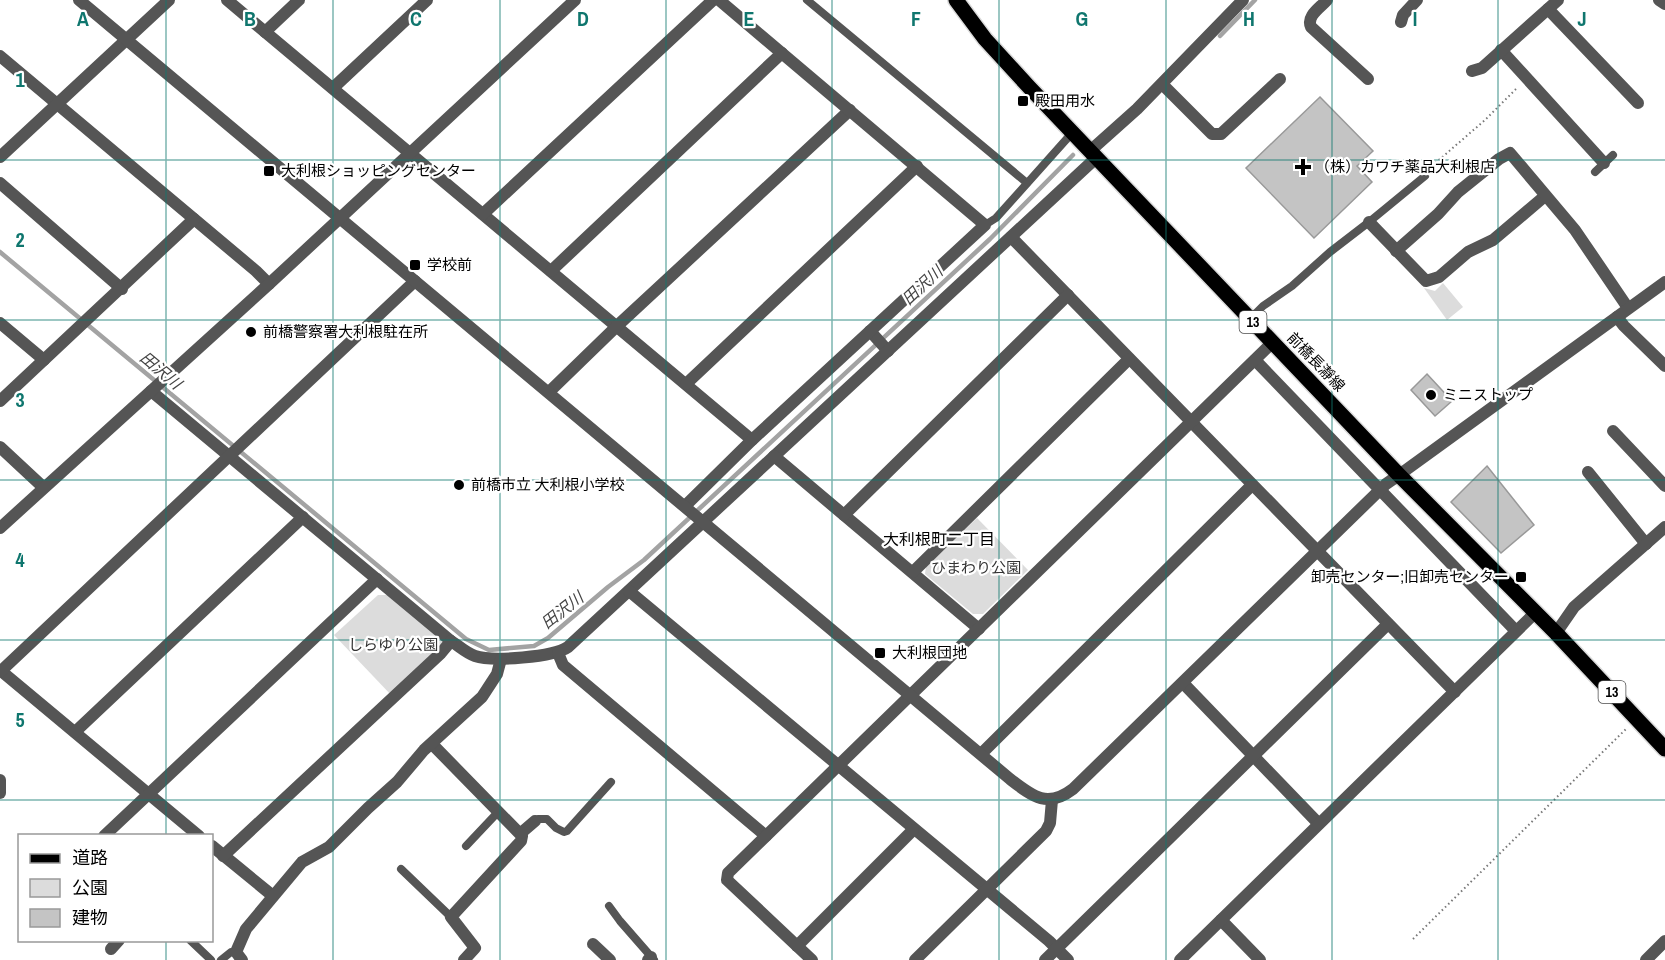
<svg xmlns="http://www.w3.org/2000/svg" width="1665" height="960" font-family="'Archivo Narrow','Noto Sans JP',sans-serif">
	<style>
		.green { fill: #dcdcdc }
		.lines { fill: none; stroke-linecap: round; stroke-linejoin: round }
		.stream { stroke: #a3a3a3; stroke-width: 4.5 }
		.building { fill: #c4c4c4; stroke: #999; stroke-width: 1.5 }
		.primary-casing { stroke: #dbdbdb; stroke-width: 18 }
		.path { stroke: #777; stroke-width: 2; stroke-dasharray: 1.5 3; stroke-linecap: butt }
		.service { stroke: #555; stroke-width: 8 }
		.minor { stroke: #555; stroke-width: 12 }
		.tertiary { stroke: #555; stroke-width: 12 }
		.primary { stroke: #000; stroke-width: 15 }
		.grid { fill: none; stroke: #0f766e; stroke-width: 1.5; stroke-opacity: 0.55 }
		.poi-dot { fill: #000; stroke: #fff; stroke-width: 2 }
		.labels { text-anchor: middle; stroke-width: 4.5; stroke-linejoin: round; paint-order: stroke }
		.shield { fill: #fff; stroke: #4c4c4c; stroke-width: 1.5 }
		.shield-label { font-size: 14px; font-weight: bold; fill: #000 }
		.poi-label { font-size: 15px; fill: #000; stroke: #fff; text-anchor: start }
		.street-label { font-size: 15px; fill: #000; stroke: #fff }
		.park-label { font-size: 15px; fill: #333; stroke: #fff }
		.water-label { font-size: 16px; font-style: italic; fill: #444; stroke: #fff }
		.neighbourhood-label { font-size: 16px; fill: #000; stroke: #fff }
		.grid-label { font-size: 20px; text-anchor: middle; font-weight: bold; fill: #0f766e; stroke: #fff; stroke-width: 4.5; stroke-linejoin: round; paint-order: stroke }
	</style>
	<rect width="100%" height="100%" fill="#fff"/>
	<g class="green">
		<polygon points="1443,283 1463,307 1447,320 1424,288 1435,291"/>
		<polygon points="977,518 1028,570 983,614 973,614 925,574 926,566"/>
		<polygon points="378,595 388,595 443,639 441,653 393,697 334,635"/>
	</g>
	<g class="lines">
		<g class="stream">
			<polyline points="1220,36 1255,0"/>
			<polyline points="0,252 466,639 489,650 534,646 548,638 608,587 644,560 990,239 1073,155"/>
		</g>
	</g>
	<g class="building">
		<polygon points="1320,97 1373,151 1357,166 1372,182 1314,238 1246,168"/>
		<polygon points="1427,374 1452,401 1435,416 1411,390"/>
		<polygon points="1487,466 1534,525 1501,553 1451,502"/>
	</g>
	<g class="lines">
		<defs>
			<polyline id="primary" points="956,0 985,39 1029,87 1399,475 1556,633 1665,749"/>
		</defs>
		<use href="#primary" class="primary-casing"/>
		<g class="path">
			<polyline points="1432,166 1485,120 1518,87"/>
			<polyline points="1413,939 1626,729"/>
		</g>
		<g class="service">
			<polyline points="807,0 1027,183"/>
			<polyline points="1595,172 1613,155"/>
			<polyline points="985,225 996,218 1072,133"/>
			<polyline points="1250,319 1263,306 1292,286 1330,252 1369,222 1425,176"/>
			<polyline points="535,821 538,819 547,819 556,828 564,832 567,831 611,782"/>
			<polyline points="466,846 499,811"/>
			<polyline points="401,869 451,917"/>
			<polyline points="609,906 620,921 654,960"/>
			<polyline points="190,940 211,960"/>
			<polyline points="221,960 231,952 236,952"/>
		</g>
		<g class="minor">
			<polyline points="227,0 752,440"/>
			<path d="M1327,0c-7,8 -21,16 -16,27l57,52"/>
			<polyline points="1659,0 1665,4"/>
			<polyline points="1548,9 1638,103"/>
			<polyline points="1401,22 1403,15 1417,0"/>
			<polyline points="265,32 299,0"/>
			<polyline points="1501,50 1604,163"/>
			<polyline points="0,56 256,271 269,284"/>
			<polyline points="1472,71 1482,68 1558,0"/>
			<polyline points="1162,84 1212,134 1221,134 1280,79"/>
			<polyline points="333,88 427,0"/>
			<polyline points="1090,151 1137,109 1243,0"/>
			<polyline points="0,157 169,0"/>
			<polyline points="0,183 122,289"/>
			<polyline points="483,214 713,0"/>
			<polyline points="1369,222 1426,281 1439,277 1468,252 1493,240 1545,196"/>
			<polyline points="1011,237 1455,692"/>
			<polyline points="1396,251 1438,214 1458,192 1499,159 1510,153 1575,230 1628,308"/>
			<polyline points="551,271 782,53"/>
			<polyline points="1617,317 1624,326 1665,366"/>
			<polyline points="0,323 44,360"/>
			<polyline points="870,331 888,351"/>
			<polyline points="1255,360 1516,631"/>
			<polyline points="686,384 917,166"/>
			<path d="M151,391l300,250c8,5 15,12 24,15 17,6 79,1 93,-9l528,-489"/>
			<polyline points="549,392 617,326 850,110"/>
			<polyline points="0,401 194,219"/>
			<polyline points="1613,431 1665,486"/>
			<polyline points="774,456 979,629"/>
			<polyline points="1588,472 1646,544"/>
			<polyline points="1399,475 1665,282"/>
			<polyline points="685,506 752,440 985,225 719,0"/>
			<polyline points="844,515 1068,295"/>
			<polyline points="913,572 1129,359"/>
			<polyline points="629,591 1049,941 1068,960"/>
			<polyline points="1556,633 1574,607 1665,527"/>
			<polyline points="558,653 563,665 766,836"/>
			<polyline points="0,670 199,836"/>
			<polyline points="1,671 415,281"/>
			<polyline points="1183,683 1318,823"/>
			<polyline points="75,732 303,517"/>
			<polyline points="432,744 522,836 521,841 451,917 475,948 464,960"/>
			<polyline points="982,753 1252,485"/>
			<polyline points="0,780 0,793"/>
			<polyline points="521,833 535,821"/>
			<polyline points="104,836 377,579"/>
			<polyline points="212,846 273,896"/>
			<polyline points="223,856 441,653 451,641"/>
			<polyline points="1221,920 1260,960"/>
			<polyline points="593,944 610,960"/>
			<polyline points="797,946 913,830"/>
			<polyline points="111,949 119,940"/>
			<polyline points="242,960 236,952 246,929 302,862 329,847 368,808 397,782 424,750 482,697 497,674 501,659"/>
			<polyline points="648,960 651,957"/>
			<polyline points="812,960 727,880 728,873 1273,342"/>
			<polyline points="915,960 1046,831 1050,823 1052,800"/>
			<polyline points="1045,960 1388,624"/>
			<polyline points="1180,960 1536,612"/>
			<polyline points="1646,960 1665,941"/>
		</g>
		<g class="tertiary">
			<path d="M79,0l931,779c22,17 37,30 63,10l313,-305 13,-9"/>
			<polyline points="0,447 43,487"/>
			<polyline points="0,528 269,284 575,0"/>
		</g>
		<use href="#primary" class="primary"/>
	</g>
	<path class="grid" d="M166,0v836M333,0v960M500,0v960M666,0v960M832,0v960M999,0v960M1166,0v960M1332,0v960M1498,0v960M0,160h1665M0,320h1665M0,480h1665M0,640h1665M0,800h1665M166,940v20"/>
	<g class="poi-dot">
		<rect x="1017" y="95" width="12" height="12" rx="3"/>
		<path d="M1300 158h6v6h6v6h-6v6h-6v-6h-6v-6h6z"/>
		<rect x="263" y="165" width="12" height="12" rx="3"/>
		<rect x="409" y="259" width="12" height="12" rx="3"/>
		<circle cx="251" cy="332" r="6"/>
		<circle cx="1431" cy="395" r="6"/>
		<circle cx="459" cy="485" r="6"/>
		<rect x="1515" y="571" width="12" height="12" rx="3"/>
		<rect x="874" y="647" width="12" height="12" rx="3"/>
	</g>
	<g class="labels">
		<g class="shield">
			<rect x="1239.5" y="311" width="27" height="22" rx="4.5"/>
			<rect x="1598.5" y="681" width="27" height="22" rx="4.5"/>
		</g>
		<g class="shield-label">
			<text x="1253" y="327">13</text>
			<text x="1612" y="697">13</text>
		</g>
		<g class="poi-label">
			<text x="1035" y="106">殿田用水</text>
			<text x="1315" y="172">（株）カワチ薬品大利根店</text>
			<text x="281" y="176">大利根ショッピングセンター</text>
			<text x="427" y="270">学校前</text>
			<text x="263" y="337">前橋警察署大利根駐在所</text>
			<text x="1443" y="400">ミニストップ</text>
			<text x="471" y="490">前橋市立 大利根小学校</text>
			<text x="1509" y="582" text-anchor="end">卸売センター;旧卸売センター</text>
			<text x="892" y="658">大利根団地</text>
		</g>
		<g class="street-label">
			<text transform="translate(1316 362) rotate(46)" y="5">前橋長瀞線</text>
		</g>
		<g class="park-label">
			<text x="976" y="573">ひまわり公園</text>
			<text x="393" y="650">しらゆり公園</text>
		</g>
		<g class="water-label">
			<text transform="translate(922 285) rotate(-43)" y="6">田沢川</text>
			<text transform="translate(161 370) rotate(40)" y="6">田沢川</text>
			<text transform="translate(562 610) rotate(-38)" y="6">田沢川</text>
		</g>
		<g class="neighbourhood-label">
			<text x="939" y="545">大利根町二丁目</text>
		</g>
	</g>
	<g class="grid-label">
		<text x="83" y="26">A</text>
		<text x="250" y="26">B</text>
		<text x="416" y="26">C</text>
		<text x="583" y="26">D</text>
		<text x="749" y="26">E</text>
		<text x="916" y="26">F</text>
		<text x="1082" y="26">G</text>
		<text x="1249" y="26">H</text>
		<text x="1415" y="26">I</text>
		<text x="1582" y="26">J</text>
		<text x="20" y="87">1</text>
		<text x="20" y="247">2</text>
		<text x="20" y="407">3</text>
		<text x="20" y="567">4</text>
		<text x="20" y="727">5</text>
	</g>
	<rect x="18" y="834" width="195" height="108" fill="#ffffff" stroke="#999999" stroke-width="1.5"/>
	<rect x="30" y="854" width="30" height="9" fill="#000000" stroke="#999999" stroke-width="1.5"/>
	<text x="72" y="864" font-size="18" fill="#000000">道路</text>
	<rect x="30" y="879" width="30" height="18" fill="#dcdcdc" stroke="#999999" stroke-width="1.5"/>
	<text x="72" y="894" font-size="18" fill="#000000">公園</text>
	<rect x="30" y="909" width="30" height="18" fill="#c4c4c4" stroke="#999999" stroke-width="1.5"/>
	<text x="72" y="924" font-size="18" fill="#000000">建物</text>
</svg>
